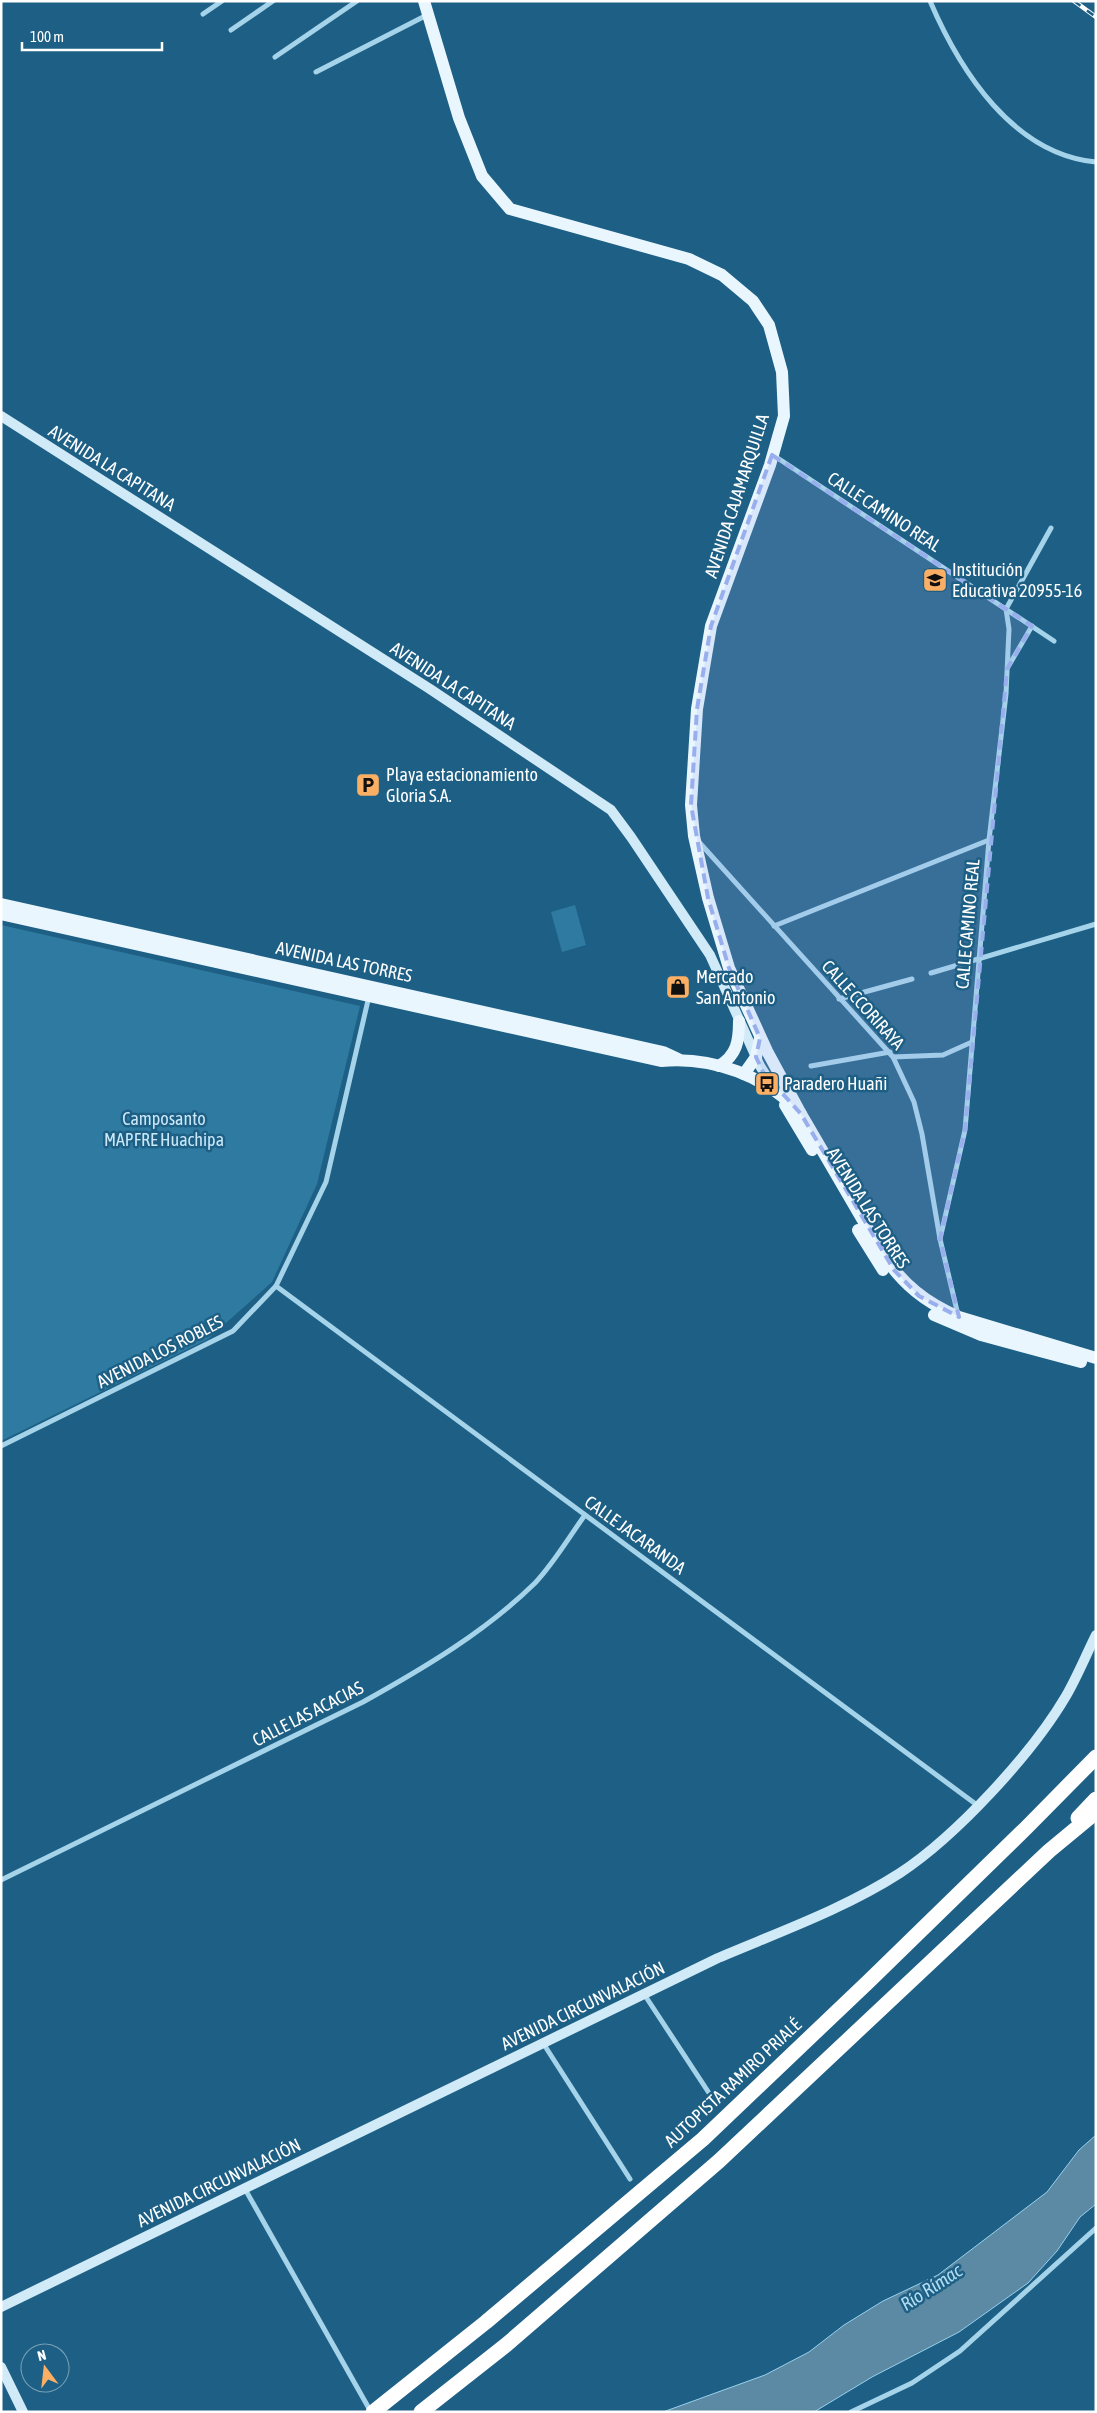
<svg xmlns="http://www.w3.org/2000/svg" width="1097" height="2413" font-family="'Asap Condensed',sans-serif">
	<style>
		.green { fill: #2e7aa1 }
		.water { fill: #5c8aa4; stroke: #98d0ec }
		.lines { fill: none; stroke-linecap: round; stroke-linejoin: round }
		.street { stroke: #a5d3ea; stroke-width: 5 }
		.secondary { stroke: #d0eaf8; stroke-width: 10 }
		.primary { stroke: #e9f6fe; stroke-width: 12 }
		.highway { stroke: #fff; stroke-width: 15 }
		.rail-casing { stroke: #fff; stroke-width: 4.5 }
		.rail { stroke: #1e6085; stroke-width: 2.5; stroke-dasharray: 8; stroke-linecap: butt }
		.marked { fill: #99afed; fill-opacity: 0.2; stroke: #99afed; stroke-width: 4; stroke-dasharray: 10 6; stroke-linejoin: round }
		.labels { text-anchor: middle; stroke-width: 5; stroke-linejoin: round; paint-order: stroke }
		.street-label { font-size: 18px; fill: #fff; stroke: #1e6085 }
		.poi-label { font-size: 18px; fill: #fff; stroke: #1e6085; text-anchor: start }
		.park-label { font-size: 18px; fill: #cae8f8; stroke: #1e6085 }
		.water-label { font-size: 19px; font-style: italic; fill: #b1dcf2; stroke: #1e6085 }
	</style>
	<rect width="100%" height="100%" fill="#1e6085"/>
	<g class="green">
		<polygon points="575,905 586,945 562,952 551,912"/>
		<polygon points="1,925 360,1006 317,1184 272,1282 208,1339 1,1441"/>
	</g>
	<polygon class="water" points="1096,2135 1096,2204 1080,2217 1057,2251 1028,2283 959,2332 872,2377 814,2412 663,2412 765,2375 809,2352 844,2325 883,2301 938,2275 1047,2192 1079,2150"/>
	<g class="lines">
		<g class="street">
			<path d="M930,1c30,70 83,153 166,161"/>
			<polyline points="203,14 222,1"/>
			<polyline points="231,30 273,1"/>
			<polyline points="275,57 357,1"/>
			<polyline points="316,72 427,15"/>
			<polyline points="773,455 1054,641"/>
			<polyline points="1008,667 1032,626"/>
			<polyline points="698,841 893,1057 914,1102 922,1134 940,1239 958,1315"/>
			<polyline points="774,926 989,840"/>
			<polyline points="931,973 1096,924"/>
			<polyline points="839,999 912,979"/>
			<polyline points="893,1057 943,1055 972,1042"/>
			<polyline points="811,1066 890,1052"/>
			<polyline points="940,1239 965,1130 989,840 1006,694 1009,629 1006,609 1051,528"/>
			<polyline points="276,1286 977,1805"/>
			<polyline points="1,1446 233,1331 276,1286 326,1182 369,996"/>
			<path d="M1,1880l362,-178c61,-34 122,-70 172,-119 19,-20 34,-46 50,-68"/>
			<polyline points="644,1994 709,2093"/>
			<polyline points="543,2043 630,2179"/>
			<polyline points="245,2189 371,2412"/>
			<polyline points="851,2412 912,2383 960,2351 1096,2228"/>
		</g>
		<g class="secondary">
			<polyline points="1,416 430,689 611,810 631,837 710,955 760,1066 775,1090"/>
			<path d="M1,2307l717,-349c61,-26 126,-49 182,-85 56,-37 132,-119 166,-177 11,-19 20,-41 30,-61"/>
			<polyline points="1,2367 23,2412"/>
		</g>
		<g class="primary">
			<polyline points="424,1 459,118 482,176 510,209 689,259 722,275 753,301 769,325 782,372 784,416 770,465 711,626 697,709 691,805 694,836 708,898 729,968 767,1051 801,1114"/>
			<polyline points="1,904 663,1052 678,1059"/>
			<path d="M1,914l660,147c51,-5 106,15 140,53l81,139c20,31 44,50 77,64l137,41"/>
			<path d="M719,1066c18,-11 20,-25 20,-45"/>
			<polyline points="744,1074 756,1057 760,1038"/>
			<polyline points="785,1105 812,1150"/>
			<polyline points="858,1230 883,1270"/>
			<polyline points="934,1315 981,1335 1081,1362"/>
		</g>
		<g class="highway">
			<polyline points="1078,1818 1096,1799"/>
			<polyline points="373,2412 486,2322 703,2139 869,1981 1026,1828 1096,1757"/>
			<polyline points="421,2412 506,2345 719,2161 1049,1851 1096,1812"/>
		</g>
		<defs>
			<polyline id="rail" points="1074,1 1096,17"/>
		</defs>
		<use href="#rail" class="rail-casing"/>
		<use href="#rail" class="rail"/>
	</g>
	<path class="marked" d="M772,455l260,171 -25,43 -42,461 -25,109 19,78 -40,-21 -25,-26 -93,-156 -38,-42 -7,-15 4,-19 -31,-70 -21,-70 -17,-93 6,-96 14,-83z"/>
	<defs>
		<symbol id="school-square" viewBox="-11 -11 22 22"><rect x="-9" y="-9" width="18" height="18" rx="4" fill="#faaf64" stroke="#1e6085"/><path d="M0-5L7-2L0 1L-7-2ZM-4 1L0 2.5L4 1V4Q0 6-4 4Z" fill="#111"/></symbol>
		<symbol id="parking-square" viewBox="-11 -11 22 22"><rect x="-9" y="-9" width="18" height="18" rx="4" fill="#faaf64" stroke="#1e6085"/><path d="M-3.5-5.5H1a3.5 3.5 0 0 1 0 7H-1V5.5H-3.5ZM-1-3.4V-.6H.8a1.4 1.4 0 0 0 0-2.8Z" fill="#111"/></symbol>
		<symbol id="shop-square" viewBox="-11 -11 22 22"><rect x="-9" y="-9" width="18" height="18" rx="4" fill="#faaf64" stroke="#1e6085"/><path d="M-5-2.5h2.3a2.7 3.5 0 0 1 5.4 0H5L5.5 6h-11ZM-1.5-2.5h3a1.5 2.3 0 0 0-3 0Z" fill="#111"/></symbol>
		<symbol id="bus-square" viewBox="-11 -11 22 22"><rect x="-9" y="-9" width="18" height="18" rx="4" fill="#faaf64" stroke="#1e6085"/><path d="M-5-6H5V4H4V6H2V4H-2V6H-4V4H-5ZM-3.5-4V0h7V-4ZM-3.5 1.2v1.5H-2V1.2ZM2 1.2v1.5H3.5V1.2Z" fill="#111"/></symbol>
	</defs>
	<g fill-rule="evenodd">
		<use href="#school-square" x="921" y="566" width="28" height="28"/>
		<use href="#parking-square" x="354" y="771" width="28" height="28"/>
		<use href="#shop-square" x="664" y="973" width="28" height="28"/>
		<use href="#bus-square" x="753" y="1070" width="28" height="28"/>
	</g>
	<g class="labels">
		<g class="street-label">
			<text transform="translate(112 468) rotate(32)" y="6">AVENIDA LA CAPITANA</text>
			<text transform="translate(737 496) rotate(-72)" y="6">AVENIDA CAJAMARQUILLA</text>
			<text transform="translate(884 512) rotate(33)" y="6">CALLE CAMINO REAL</text>
			<text transform="translate(453 686) rotate(33)" y="6">AVENIDA LA CAPITANA</text>
			<text transform="translate(968 924) rotate(-85)" y="6">CALLE CAMINO REAL</text>
			<text transform="translate(344 962) rotate(12)" y="6">AVENIDA LAS TORRES</text>
			<text transform="translate(863 1005) rotate(48)" y="6">CALLE CCORIRAYA</text>
			<text transform="translate(868 1208) rotate(58)" y="6">AVENIDA LAS TORRES</text>
			<text transform="translate(160 1352) rotate(-27)" y="6">AVENIDA LOS ROBLES</text>
			<text transform="translate(635 1535) rotate(36)" y="6">CALLE JACARANDA</text>
			<text transform="translate(308 1714) rotate(-27)" y="6">CALLE LAS ACACIAS</text>
			<text transform="translate(583 2006) rotate(-26)" y="6">AVENIDA CIRCUNVALACIÓN</text>
			<text transform="translate(733 2083) rotate(-43)" y="6">AUTOPISTA RAMIRO PRIALÉ</text>
			<text transform="translate(219 2183) rotate(-26)" y="6">AVENIDA CIRCUNVALACIÓN</text>
		</g>
		<g class="poi-label">
			<text x="952" y="576">Institución<tspan x="952" dy="21">Educativa 20955-16</tspan></text>
			<text x="386" y="781">Playa estacionamiento<tspan x="386" dy="21">Gloria S.A.</tspan></text>
			<text x="696" y="983">Mercado<tspan x="696" dy="21">San Antonio</tspan></text>
			<text x="784" y="1090">Paradero Huañi</text>
		</g>
		<g class="park-label">
			<text x="164" y="1125">Camposanto<tspan x="164" dy="21">MAPFRE Huachipa</tspan></text>
		</g>
		<g class="water-label">
			<text transform="translate(931 2287) rotate(-33)" y="7">Río Rímac</text>
		</g>
	</g>
	<rect width="1097" height="2413" fill="none" stroke="#ffffff" stroke-width="5"/>
	<g transform="translate(45 2368) rotate(345)"><circle r="24" fill="#1e6085" stroke="#78a0b6"/>
	<path d="M0-4L9 19L0 12L-9 19Z" fill="#faaf64"/>
	<text y="-8" font-size="14" font-weight="bold" text-anchor="middle" fill="#ffffff">N</text>
	</g>
	<path d="M22 42v8h140v-8" fill="none" stroke="#ffffff" stroke-width="2.5"/>
	<text x="30" y="42" font-size="15" fill="#ffffff" stroke="#1e6085" stroke-width="4" paint-order="stroke">100 m</text>
</svg>
